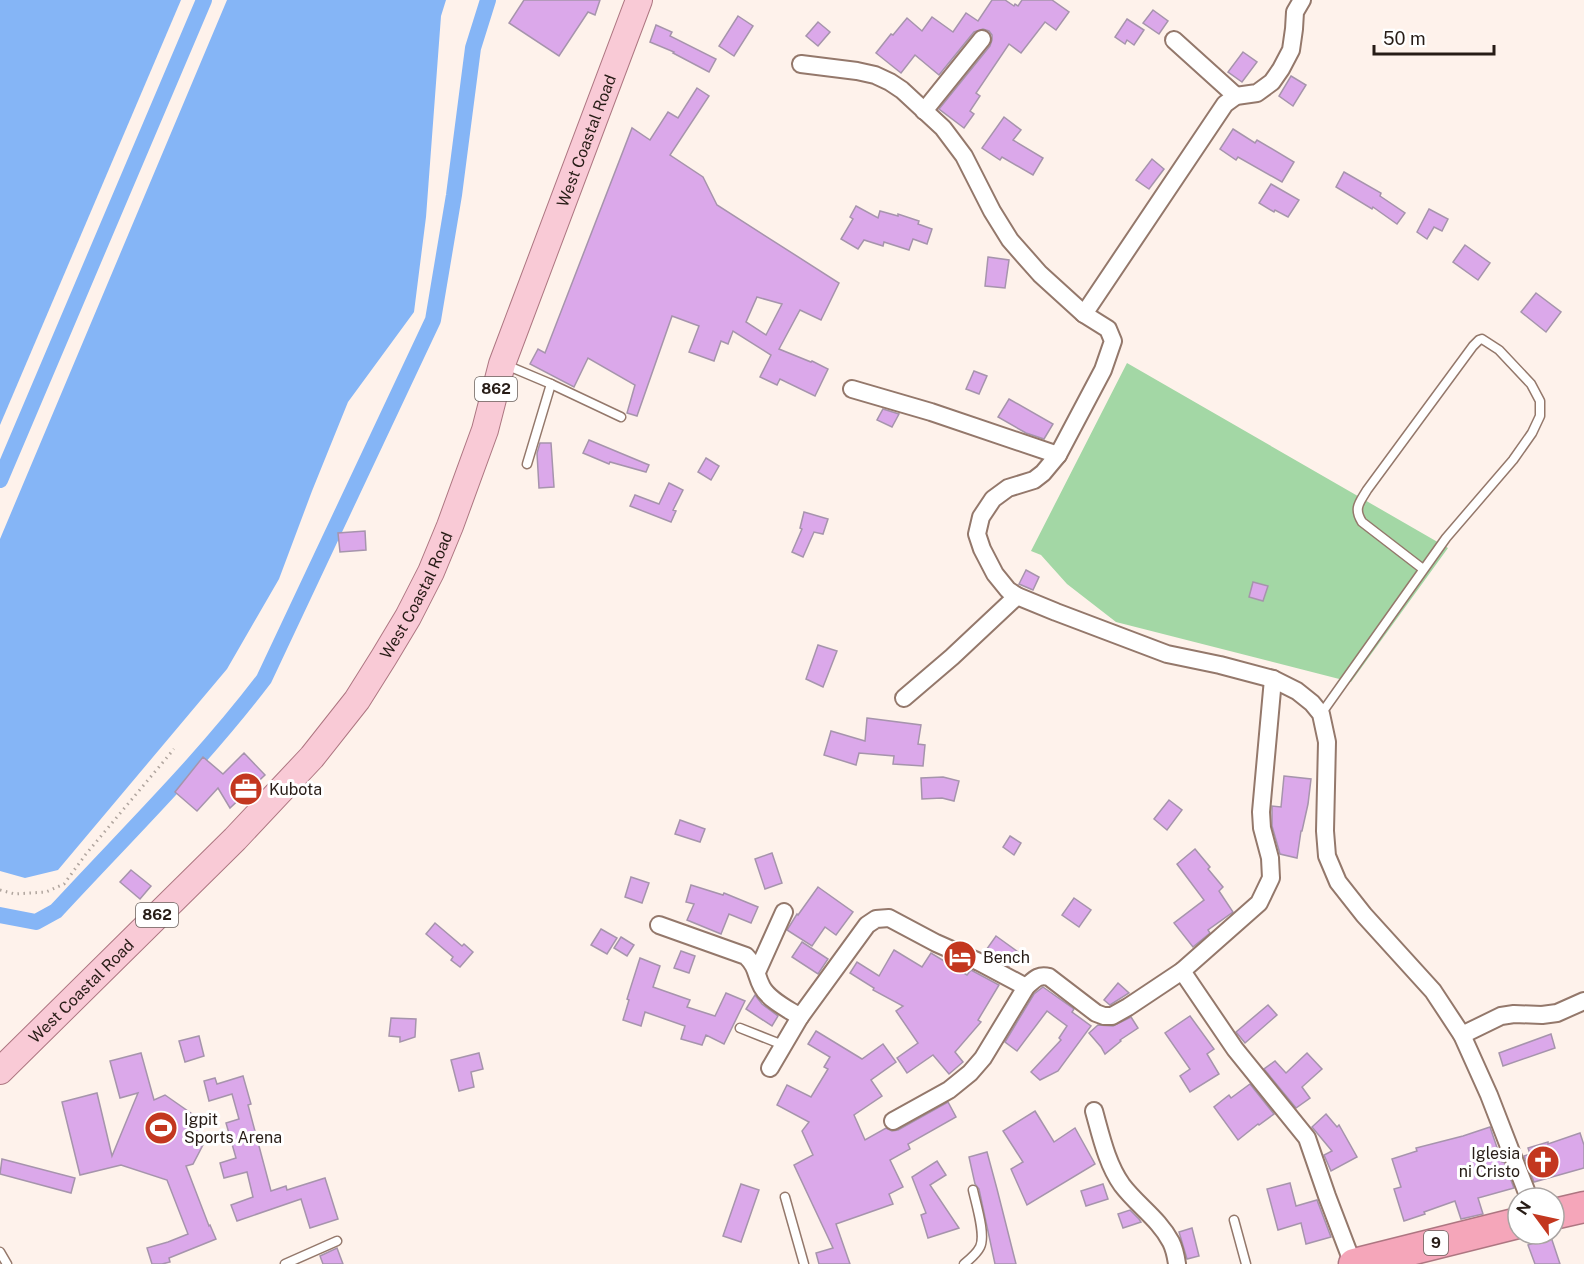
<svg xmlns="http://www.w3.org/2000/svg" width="1584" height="1264" font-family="'Public Sans',sans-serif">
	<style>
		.green { fill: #a3d7a5 }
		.water { fill: #85b5f6 }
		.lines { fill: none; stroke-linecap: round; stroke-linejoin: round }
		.canal { stroke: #85b5f6; stroke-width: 16 }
		.building { fill: #dba8ea; stroke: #a694ac; stroke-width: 1.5; fill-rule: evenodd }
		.lane-casing { stroke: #94786b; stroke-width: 11 }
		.street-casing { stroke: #94786b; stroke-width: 20 }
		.primary-casing { stroke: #ad7681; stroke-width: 28 }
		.highway-casing { stroke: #ad7681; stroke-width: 33 }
		.path { stroke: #b0a59e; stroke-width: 3; stroke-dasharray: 1.5 4.5; stroke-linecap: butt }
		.lane { stroke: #fff; stroke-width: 8 }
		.street { stroke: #fff; stroke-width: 16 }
		.primary { stroke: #f9cad6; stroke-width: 26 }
		.highway { stroke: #f5a6ba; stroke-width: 30 }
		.labels { text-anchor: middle; stroke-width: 6; stroke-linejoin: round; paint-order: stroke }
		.shield { fill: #fff; stroke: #68605c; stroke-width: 1.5 }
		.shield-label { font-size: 15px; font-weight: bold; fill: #271c16 }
		.street-label { font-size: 16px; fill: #271c16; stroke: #fff }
		.poi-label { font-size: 16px; fill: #271c16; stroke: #fff; text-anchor: start }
	</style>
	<rect width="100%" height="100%" fill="#fef2eb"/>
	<polygon class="green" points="1127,363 1448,548 1351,682 1116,622 1067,584 1041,555 1031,551"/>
	<g class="water">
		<polygon points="0,0 181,0 0,425"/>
		<polygon points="227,0 446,0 441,16 426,217 414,312 348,402 312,491 279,579 227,669 58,870 25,878 0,871 0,539"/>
	</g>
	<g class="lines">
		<g class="canal">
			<polyline points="0,480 204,0"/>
			<path d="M0,915l36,7 20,-11c70,-76 145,-149 208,-232l169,-359 21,-125 19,-147 15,-48"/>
		</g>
	</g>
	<g class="building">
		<polygon points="524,0 600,0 595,15 588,12 559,56 509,23"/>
		<polygon points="992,0 1005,0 1014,6 1015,4 1018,6 1022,0 1052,0 1069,12 1056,30 1045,22 1021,53 1009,44 976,93 980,96 970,111 974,114 964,128 939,109 990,46 992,40 992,35 989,31 983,29 974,32 939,75 915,55 901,73 876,53 891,34 893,35 907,18 922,31 932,17 953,32 966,13 978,21"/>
		<polygon points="1153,10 1168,21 1159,34 1143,23"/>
		<polygon points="738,16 753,26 734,56 719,46"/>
		<polygon points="1127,19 1144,30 1134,45 1127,40 1125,44 1115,37"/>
		<polygon points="818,22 830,32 818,46 806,36"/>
		<polygon points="656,25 672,32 670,36 716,59 709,72 673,53 674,52 650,42"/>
		<polygon points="1243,52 1257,62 1242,82 1228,72"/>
		<polygon points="1291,76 1306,85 1293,106 1279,96"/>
		<path d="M697,88l12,8 -39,59 33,22 14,28 122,78 -18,37 -21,-10 -21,39 32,13 1,-1 16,8 -13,27 -35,-17 -3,6 -17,-8 11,-22 -38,-24 -5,13 -7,-3 -7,20 -25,-9 10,-26 -27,-10 -35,100 -10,-3 8,-28 -47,-27 -14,29 -44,-23 8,-15 7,4 87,-225 18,12 18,-28 10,6zM757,297l25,7 -16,31 -20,-13z"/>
		<polygon points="1004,117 1021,130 1013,140 1043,158 1033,175 1002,157 1000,160 982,148"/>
		<polygon points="1233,129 1255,143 1257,140 1294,162 1282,182 1238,157 1236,160 1220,149"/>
		<polygon points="1152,159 1164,169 1149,189 1136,180"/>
		<polygon points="1344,172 1381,193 1380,196 1405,213 1397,224 1373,207 1372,209 1336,187"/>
		<polygon points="1271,184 1299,200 1288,217 1275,210 1274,212 1259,203"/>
		<polygon points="856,206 878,218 880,211 898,216 898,214 919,221 918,224 932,229 927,244 913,239 909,250 884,242 883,246 864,240 858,249 841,239 853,219 850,217"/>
		<polygon points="1429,209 1448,219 1442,231 1434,227 1427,239 1417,232"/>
		<polygon points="1465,245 1490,263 1478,280 1453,262"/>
		<polygon points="988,257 1009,260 1005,288 985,286"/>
		<polygon points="1536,293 1561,312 1546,332 1521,312"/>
		<polygon points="974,371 987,376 979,394 966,389"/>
		<polygon points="1009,399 1053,424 1044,439 1026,433 998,417"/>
		<polygon points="883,409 899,414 892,427 877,420"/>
		<polygon points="589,440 649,465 646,472 610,462 609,464 583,453"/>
		<polygon points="540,443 551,443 554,487 539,488 537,453"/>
		<polygon points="706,458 719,466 711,480 698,472"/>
		<polygon points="669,483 683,490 673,510 676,511 671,522 630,506 635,495 659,504"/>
		<polygon points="804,512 828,519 823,534 814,532 803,557 792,552 802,529 800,528"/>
		<polygon points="365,531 366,550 340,552 338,533"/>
		<polygon points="1026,570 1039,577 1033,590 1019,584"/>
		<polygon points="1253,582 1268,586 1263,601 1249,597"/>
		<polygon points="818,645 837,651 823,687 806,679"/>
		<polygon points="867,718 921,725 918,744 925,745 923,766 893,764 894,756 859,753 856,765 824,755 831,731 865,741"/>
		<polygon points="244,753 265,775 230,808 218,788 197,811 175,792 203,757 223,774"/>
		<polygon points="1284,776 1311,779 1308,804 1302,831 1301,831 1297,858 1280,854 1272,826 1272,806 1281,807"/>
		<polygon points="943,777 959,781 954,801 942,798 922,799 921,778"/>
		<polygon points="1169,800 1182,810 1167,830 1154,819"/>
		<polygon points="680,820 705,829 700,842 675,834"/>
		<polygon points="1010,836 1021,843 1014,855 1003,847"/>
		<polygon points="1195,849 1210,867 1208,869 1223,887 1219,891 1233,912 1208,930 1210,933 1193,947 1174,923 1204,900 1177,864"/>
		<polygon points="772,853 782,883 765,889 755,859"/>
		<polygon points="131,870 151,886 140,899 120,882"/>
		<polygon points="631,877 649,883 642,903 625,897"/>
		<polygon points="691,885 723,895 724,893 758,907 751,923 729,914 721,934 687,920 694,904 686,902"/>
		<polygon points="818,887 853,912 836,935 825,927 812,946 787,930 797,914 798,915"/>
		<polygon points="1074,898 1091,910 1079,927 1062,915"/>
		<polygon points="435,923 462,946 464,944 473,952 460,967 451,960 453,957 426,934"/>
		<polygon points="601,929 617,938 607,954 591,945"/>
		<polygon points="996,936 1018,952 1009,966 984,953"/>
		<polygon points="621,937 634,945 627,956 614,948"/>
		<polygon points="802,942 828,959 818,974 792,957"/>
		<polygon points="894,950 922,967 931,953 967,975 971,970 999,985 978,1020 981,1022 955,1052 963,1062 949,1074 933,1055 907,1073 897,1058 918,1043 896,1011 903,1006 873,990 874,988 850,973 857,962 879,976"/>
		<polygon points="681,951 695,956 689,973 674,968"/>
		<polygon points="640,958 660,966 653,987 690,1000 687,1007 715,1016 726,993 745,1001 724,1044 706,1035 702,1045 681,1039 685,1026 645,1012 641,1026 623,1020 629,1000 627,999"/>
		<polygon points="1118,983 1129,993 1110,1005 1104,1000"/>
		<polygon points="1043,987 1074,1009 1072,1012 1091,1026 1058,1071 1040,1080 1031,1072 1061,1040 1059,1038 1067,1026 1047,1011 1017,1051 1005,1042 1034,994"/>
		<polygon points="755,995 762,1004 778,1016 772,1026 746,1009"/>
		<polygon points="1268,1005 1277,1015 1245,1043 1236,1032"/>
		<polygon points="1190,1016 1214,1049 1207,1054 1219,1074 1190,1092 1180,1076 1190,1069 1165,1033"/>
		<polygon points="1131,1017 1138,1028 1120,1040 1121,1041 1105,1054 1101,1047 1089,1033 1098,1025 1113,1026"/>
		<polygon points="391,1018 416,1019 415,1037 400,1042 400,1037 389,1036"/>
		<polygon points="816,1031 862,1059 883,1044 896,1062 871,1080 882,1096 854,1115 865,1140 886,1128 892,1131 898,1130 948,1102 956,1117 908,1144 910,1149 890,1160 903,1187 889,1194 893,1204 836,1224 850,1264 819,1264 816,1253 833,1248 794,1165 813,1155 802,1131 809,1122 777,1105 787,1085 811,1097 828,1069 824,1067 830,1057 808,1044"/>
		<polygon points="1551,1034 1555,1048 1503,1066 1499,1053"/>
		<polygon points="199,1036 204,1056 185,1062 179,1041"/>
		<polygon points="141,1053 154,1100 165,1095 195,1116 204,1143 193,1164 186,1166 209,1226 210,1225 216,1239 169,1258 170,1262 162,1264 152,1264 147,1248 168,1242 188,1234 167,1180 121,1165 80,1175 62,1102 97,1093 112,1156 138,1093 120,1098 110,1061"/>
		<polygon points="479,1053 483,1069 471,1072 474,1087 459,1091 451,1060"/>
		<polygon points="1307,1053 1322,1069 1302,1087 1310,1098 1296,1108 1264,1069 1275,1061 1286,1073"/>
		<polygon points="243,1076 251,1104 248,1105 271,1191 286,1186 287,1190 325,1178 338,1219 310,1228 301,1199 237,1221 231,1205 253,1197 247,1172 224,1178 220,1163 236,1158 226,1123 239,1119 232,1094 209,1101 204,1081 215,1078 217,1084"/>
		<polygon points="1250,1084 1274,1114 1259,1125 1258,1124 1238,1140 1214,1107 1229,1095 1231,1098"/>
		<polygon points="1035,1111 1054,1142 1075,1128 1095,1164 1027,1205 1011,1169 1023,1162 1003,1131"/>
		<polygon points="1326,1114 1337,1127 1339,1125 1357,1157 1331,1171 1324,1155 1332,1151 1312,1127"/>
		<polygon points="1490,1127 1502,1162 1504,1162 1514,1188 1478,1198 1483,1214 1461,1219 1455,1201 1424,1212 1425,1214 1404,1221 1394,1189 1401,1187 1392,1159 1417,1151 1416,1148 1463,1136"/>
		<polygon points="1580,1133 1584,1145 1584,1168 1534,1182 1524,1156 1530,1154 1528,1148 1548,1142 1548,1144"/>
		<polygon points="987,1152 997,1189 1016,1264 995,1264 979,1189 975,1184 969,1157"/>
		<polygon points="2,1159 75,1178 71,1193 0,1174"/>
		<polygon points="937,1161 946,1175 930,1185 959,1228 928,1238 921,1215 926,1213 912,1177"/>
		<polygon points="1290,1183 1296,1206 1317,1200 1331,1237 1306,1244 1301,1223 1278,1230 1267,1189"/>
		<polygon points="741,1184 759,1190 741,1242 723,1236"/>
		<polygon points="1103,1184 1108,1199 1086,1206 1081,1191"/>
		<polygon points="1130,1210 1139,1219 1141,1222 1123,1228 1118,1214"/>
		<polygon points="1192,1228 1199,1256 1187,1259 1179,1232"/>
		<polygon points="1551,1237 1560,1264 1535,1264 1528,1245"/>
		<polygon points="337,1248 343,1264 323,1264 320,1256"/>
	</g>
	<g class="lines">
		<defs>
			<g id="lane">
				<polyline points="506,365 551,384 621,417"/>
				<polyline points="527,464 551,384"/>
				<path d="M1321,714l125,-176 67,-78 19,-27 8,-17v-15l-9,-17 -32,-34 -17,-11 -3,1 -6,6 -106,144c-7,12 -14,18 -5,32l61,47"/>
				<polyline points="740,1028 783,1045"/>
				<polyline points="785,1197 804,1264"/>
				<polyline points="1234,1220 1246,1264"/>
				<polyline points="0,1252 7,1264"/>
				<polyline points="285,1264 337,1241"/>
				<path d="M964,1264c5,-4 13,-11 16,-17 6,-12 -4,-43 -7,-57"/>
			</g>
			<g id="street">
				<polyline points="1174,40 1236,96"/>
				<polyline points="801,64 857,71 875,75 890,82 902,90 943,128 964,156 992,211 1010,240 1040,274 1084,314 1108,329 1113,341 1103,370 1058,455 1043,473 1034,480 1008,488 993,499 981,517 977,534 982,549 995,574 1008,590 1017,596 1056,612 1167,654 1220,665 1273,679 1297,691 1312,703 1321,714 1327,742 1325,831 1327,856 1338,882 1364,915 1433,991 1462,1035 1489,1095 1529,1198"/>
				<polyline points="924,111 982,39"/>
				<polyline points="1084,314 1225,104 1236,96 1257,93 1272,82 1281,69 1291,50 1294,29 1295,12 1302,0"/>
				<polyline points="852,389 931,412 1058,455"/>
				<polyline points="904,698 952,657 1017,596"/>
				<path d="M659,925l87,31c12,12 9,18 16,31 7,13 26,22 38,30"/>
				<polyline points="1182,971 1235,1049 1307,1138 1327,1196 1353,1264"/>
				<polyline points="757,972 784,912"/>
				<polyline points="1462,1035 1501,1016 1514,1014 1542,1015 1557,1013 1584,1001"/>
				<polyline points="770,1068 800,1017 867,925 876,919 889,918 936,943 979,962 1026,987"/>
				<path d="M1094,1111c7,25 13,53 28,74 15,20 37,34 49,57 3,6 5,15 6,22"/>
				<path d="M893,1121l56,-31 21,-17 13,-15 43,-71c8,-7 12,-13 23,-10l47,36 8,3h8l16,-9 54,-36 77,-68 12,-25 -1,-20 -8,-30 -1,-16 12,-133"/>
			</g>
			<g id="primary">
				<path id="s1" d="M0,1071l235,-232 77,-82 45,-57 27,-43 24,-40 23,-45 19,-46 35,-96 17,-66 137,-364"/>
			</g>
			<g id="highway">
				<polyline points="1554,1214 1584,1207"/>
				<polyline points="1354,1264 1518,1223"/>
			</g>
		</defs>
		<use href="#lane" class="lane-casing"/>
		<use href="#street" class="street-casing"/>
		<use href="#primary" class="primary-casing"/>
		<use href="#highway" class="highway-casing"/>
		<polyline class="path" points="0,890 15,894 46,892 64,884 86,854 174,749"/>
		<use href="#lane" class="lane"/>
		<use href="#street" class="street"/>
		<use href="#primary" class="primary"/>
		<use href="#highway" class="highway"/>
	</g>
	<defs>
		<symbol id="office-disc" viewBox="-11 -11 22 22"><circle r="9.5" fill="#c3371f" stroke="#fff"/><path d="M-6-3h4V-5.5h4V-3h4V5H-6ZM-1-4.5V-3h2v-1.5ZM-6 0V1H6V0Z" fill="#fff"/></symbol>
		<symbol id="hotel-disc" viewBox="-11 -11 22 22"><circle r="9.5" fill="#c3371f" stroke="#fff"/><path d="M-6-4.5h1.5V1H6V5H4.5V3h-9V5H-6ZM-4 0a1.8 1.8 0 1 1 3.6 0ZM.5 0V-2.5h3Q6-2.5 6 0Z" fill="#fff"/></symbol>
		<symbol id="stadium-disc" viewBox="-11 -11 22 22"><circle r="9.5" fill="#c3371f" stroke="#fff"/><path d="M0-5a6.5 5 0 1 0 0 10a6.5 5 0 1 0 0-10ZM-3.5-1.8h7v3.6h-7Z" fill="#fff"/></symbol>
		<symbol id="church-disc" viewBox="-11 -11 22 22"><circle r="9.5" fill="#c3371f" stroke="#fff"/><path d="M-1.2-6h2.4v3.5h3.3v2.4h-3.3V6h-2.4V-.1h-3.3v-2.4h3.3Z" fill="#fff"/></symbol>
	</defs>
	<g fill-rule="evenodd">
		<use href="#office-disc" x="227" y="770" width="38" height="38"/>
		<use href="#hotel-disc" x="941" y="938" width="38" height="38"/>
		<use href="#stadium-disc" x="142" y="1109" width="38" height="38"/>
		<use href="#church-disc" x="1524" y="1143" width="38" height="38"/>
	</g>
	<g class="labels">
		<g class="shield">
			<rect x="475" y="377" width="42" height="24" rx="4.5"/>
			<rect x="136" y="903" width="42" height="24" rx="4.5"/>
			<rect x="1424" y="1231" width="24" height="24" rx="4.5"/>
		</g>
		<g class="shield-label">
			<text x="496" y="394">862</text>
			<text x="157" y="920">862</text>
			<text x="1436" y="1248">9</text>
		</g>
		<g class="street-label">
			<text dy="6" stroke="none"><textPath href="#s1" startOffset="1122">West Coastal Road</textPath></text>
			<text dy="6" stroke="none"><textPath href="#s1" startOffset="636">West Coastal Road</textPath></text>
			<text dy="6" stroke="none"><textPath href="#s1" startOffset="114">West Coastal Road</textPath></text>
		</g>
		<g class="poi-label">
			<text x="269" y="795">Kubota</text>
			<text x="983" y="963">Bench</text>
			<text x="184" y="1125">Igpit<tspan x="184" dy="18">Sports Arena</tspan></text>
			<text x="1520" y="1159" text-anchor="end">Iglesia<tspan x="1520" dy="18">ni Cristo</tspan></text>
		</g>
	</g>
	<g transform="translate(1536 1216) rotate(303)"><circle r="28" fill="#ffffff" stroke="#a9a4a2" stroke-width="1.5"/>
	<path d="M0-4.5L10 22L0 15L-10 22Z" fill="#c3371f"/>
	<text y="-9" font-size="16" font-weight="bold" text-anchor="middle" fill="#271c16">N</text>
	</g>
	<path d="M1374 45v9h120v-9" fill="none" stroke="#271c16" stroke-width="3"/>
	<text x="1383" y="45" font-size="18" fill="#271c16" stroke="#ffffff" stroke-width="4.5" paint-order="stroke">50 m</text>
</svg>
